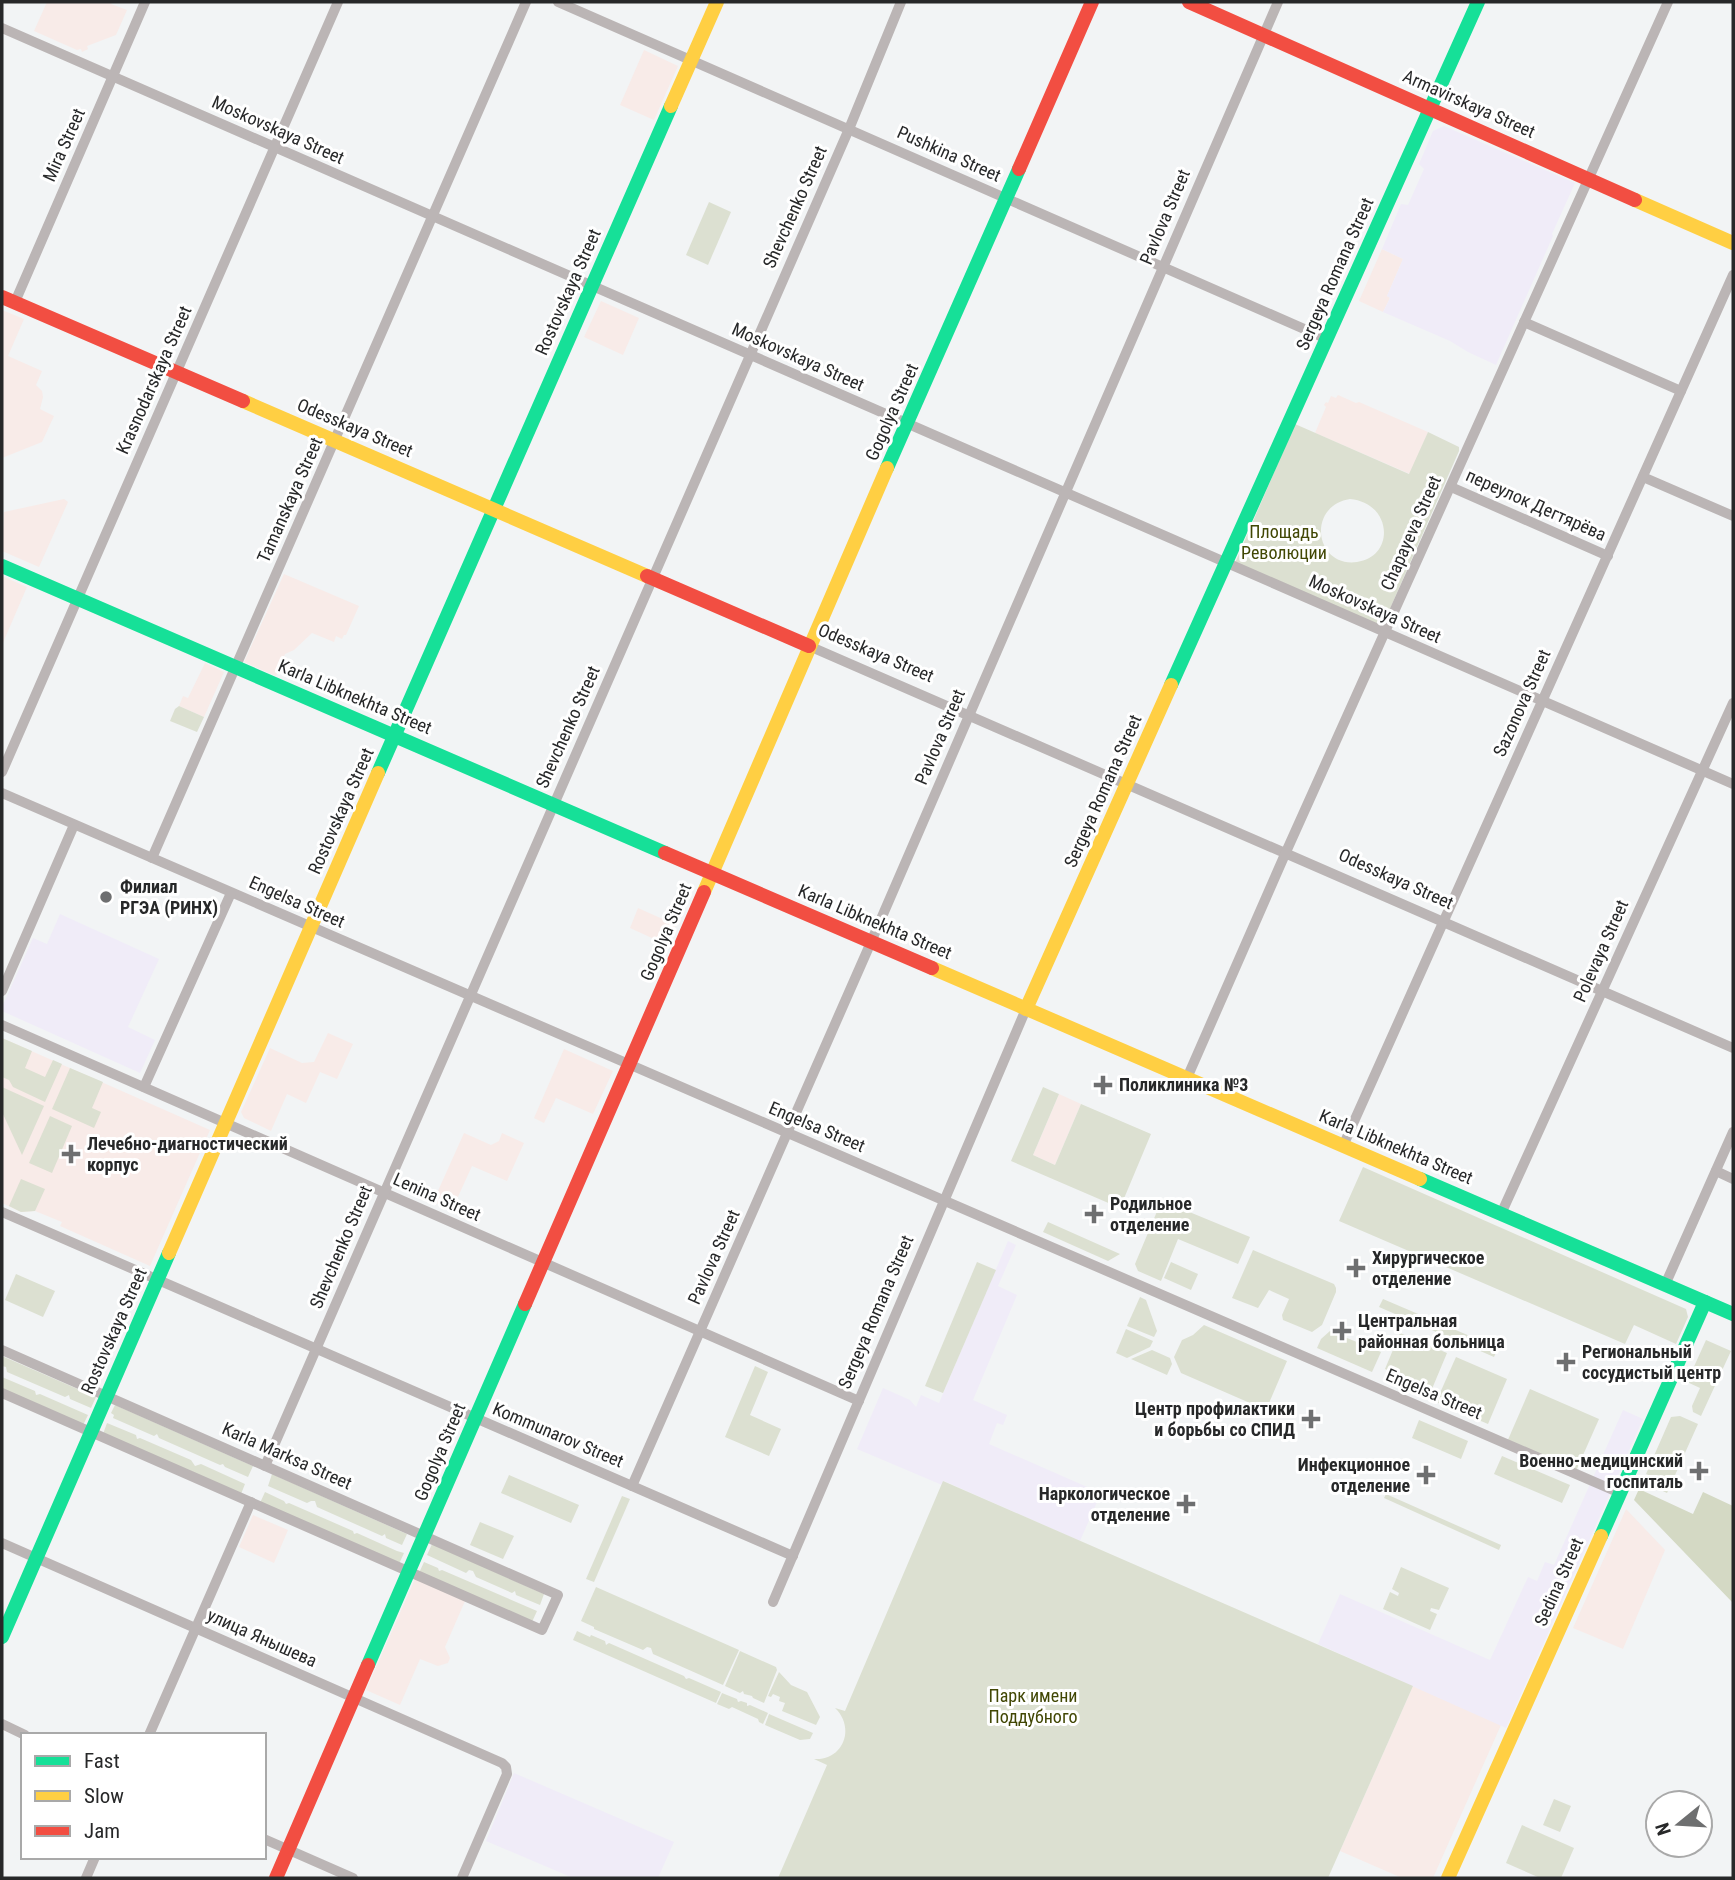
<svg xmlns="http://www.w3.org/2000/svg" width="1735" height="1880" font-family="'Roboto Condensed',sans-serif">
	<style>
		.commercial { fill: #f8ebe8 }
		.industrial { fill: #f0ecf8 }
		.green { fill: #dce0d1; fill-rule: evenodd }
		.forest { fill: #d4d9c4 }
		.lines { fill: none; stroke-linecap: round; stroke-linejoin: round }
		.street { stroke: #bbb5b5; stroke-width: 10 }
		.fast { stroke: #16e098; stroke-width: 14 }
		.slow { stroke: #ffcf43; stroke-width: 14 }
		.jam { stroke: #f24e42; stroke-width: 14 }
		.poi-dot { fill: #6e6f70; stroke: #fff; stroke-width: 2.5 }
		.labels { text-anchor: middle; stroke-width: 6; stroke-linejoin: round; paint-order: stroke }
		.street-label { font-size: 18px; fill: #272829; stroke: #fff }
		.park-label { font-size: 18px; fill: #414704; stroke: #fff }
		.poi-label { font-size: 18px; font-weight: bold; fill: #272829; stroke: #fff; text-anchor: start }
	</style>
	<rect width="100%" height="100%" fill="#f2f4f5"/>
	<g class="commercial">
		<polygon points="47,2 112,2 111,4 127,10 116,35 87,46 88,49 82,52 81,49 77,50 34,31"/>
		<polygon points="644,50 678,66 654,120 620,105"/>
		<polygon points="1382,249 1403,259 1387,296 1390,298 1383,312 1359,301"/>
		<polygon points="601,301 639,318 623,355 584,337"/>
		<polygon points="2,310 24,319 8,356 42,371 36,385 42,391 43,397 40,409 54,416 42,442 2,458"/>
		<polygon points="1338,395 1356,403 1359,402 1428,432 1410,474 1315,433 1326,407 1324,405 1326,402 1328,403 1331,396 1336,398"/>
		<polygon points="64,499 68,502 39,567 2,551 4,512"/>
		<polygon points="284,574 359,606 346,635 344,635 342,639 336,636 334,642 312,633 294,650 285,654 276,676 244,662"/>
		<polygon points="2,576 27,587 2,645"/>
		<polygon points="205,663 224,672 204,717 179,706 183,696 188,698"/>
		<polygon points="638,908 676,925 667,945 630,928"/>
		<polygon points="328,1033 353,1044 337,1079 320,1072 306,1103 287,1094 271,1131 244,1118 241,1112 270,1048 302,1063 314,1062"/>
		<polygon points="2,1038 210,1130 150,1266 60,1226 62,1222 35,1211 21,1212 2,1203"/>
		<polygon points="564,1049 613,1071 593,1114 556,1098 544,1123 534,1118"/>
		<polygon points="1059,1094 1081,1104 1055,1165 1033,1155"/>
		<polygon points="464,1133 491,1145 499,1141 502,1133 524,1143 507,1181 472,1166 452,1210 433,1202"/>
		<polygon points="1626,1509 1665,1550 1623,1649 1573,1628"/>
		<polygon points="253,1515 288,1530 274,1563 239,1547"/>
		<polygon points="415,1579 465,1601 445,1647 450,1658 448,1663 438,1666 420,1659 400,1705 366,1690"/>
		<polygon points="1413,1686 1501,1725 1433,1878 1402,1878 1340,1851"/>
	</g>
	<g class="industrial">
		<polygon points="1444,126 1575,183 1552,234 1553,236 1496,365 1468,352 1450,341 1383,312 1390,298 1387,296 1403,259 1382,249 1401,204 1408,205 1424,169 1419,164 1433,131"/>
		<polygon points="60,914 159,959 128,1027 155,1040 140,1073 2,1011 2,1007 33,938 47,944"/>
		<polygon points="1008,1241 1016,1245 998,1286 1017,1295 973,1400 1007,1415 1003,1425 997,1423 989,1444 1101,1493 1080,1541 944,1481 942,1485 857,1449 883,1388 910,1400 916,1407 921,1395 939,1403"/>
		<polygon points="1623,1410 1643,1419 1506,1728 1318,1644 1340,1594 1490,1660 1528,1577 1537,1581 1545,1562 1554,1565"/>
		<polygon points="514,1773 674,1842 658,1878 573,1878 486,1841"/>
	</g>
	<g class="green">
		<polygon points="709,202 731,212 708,265 686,255"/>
		<path d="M1295,424l114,50 19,-42 31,15v4l-77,176 -147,-64zM1350,499c43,4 45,58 7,63 -42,6 -51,-56 -7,-63z"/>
		<polygon points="179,706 204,717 197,732 170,721 175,709"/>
		<polygon points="2,1038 32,1051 25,1068 45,1077 53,1060 62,1064 45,1102 13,1087 9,1080 2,1077"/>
		<polygon points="70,1068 103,1082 92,1108 101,1112 94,1128 52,1109"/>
		<polygon points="2,1087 44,1106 22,1155 2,1112"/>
		<polygon points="1043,1087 1059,1094 1033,1155 1055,1165 1081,1104 1151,1134 1120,1208 1011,1161"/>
		<polygon points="50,1116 72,1126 52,1173 29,1163"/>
		<polygon points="1363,1167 1686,1309 1688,1317 1676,1344 1634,1325 1625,1344 1339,1221"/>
		<polygon points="21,1179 45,1189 35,1211 21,1212 9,1206"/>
		<polygon points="1165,1204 1170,1204 1250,1237 1238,1264 1178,1239 1161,1281 1138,1271 1135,1264 1158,1209"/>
		<polygon points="1048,1222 1120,1254 1108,1261 1043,1232"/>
		<polygon points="1253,1250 1334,1284 1336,1288 1336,1292 1322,1325 1312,1332 1283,1320 1282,1315 1289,1299 1269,1290 1258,1308 1232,1298"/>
		<polygon points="977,1262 996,1270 943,1393 925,1386"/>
		<polygon points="1171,1262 1198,1274 1191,1290 1164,1278"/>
		<polygon points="16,1274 55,1291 43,1317 5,1300"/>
		<polygon points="1140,1297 1146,1300 1157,1331 1154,1337 1127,1326"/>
		<polygon points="1383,1299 1498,1348 1494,1357 1379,1307"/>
		<polygon points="1204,1325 1287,1361 1266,1410 1181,1373 1174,1357 1182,1340 1193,1335"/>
		<polygon points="1126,1329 1153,1341 1150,1347 1127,1358 1116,1353"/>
		<polygon points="1330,1331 1381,1352 1372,1372 1317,1348 1321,1339"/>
		<polygon points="1400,1333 1447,1353 1429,1396 1401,1384 1403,1377 1385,1369"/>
		<polygon points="1706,1340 1731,1351 1701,1416 1693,1412 1692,1406 1700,1388 1687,1382"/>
		<polygon points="1152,1350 1170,1358 1172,1364 1167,1375 1131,1359"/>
		<polygon points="2,1356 96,1397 91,1408 70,1399 69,1395 65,1397 7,1372 6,1367 2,1366"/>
		<polygon points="1456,1357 1507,1379 1488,1424 1436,1402"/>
		<polygon points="755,1366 768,1372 750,1415 781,1429 769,1456 725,1437"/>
		<polygon points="2,1377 35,1391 36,1395 40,1394 88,1415 83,1425 2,1389"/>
		<polygon points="1530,1389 1599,1419 1576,1471 1507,1442"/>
		<polygon points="115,1405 253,1466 248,1477 225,1467 223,1464 220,1465 159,1438 157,1434 154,1436 113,1418 114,1415 111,1413"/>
		<polygon points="1680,1416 1698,1424 1667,1493 1652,1486 1655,1478 1646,1474 1671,1417"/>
		<polygon points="1419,1420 1468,1441 1461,1459 1412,1438"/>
		<polygon points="107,1423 136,1435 137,1439 140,1438 191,1460 195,1466 201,1464 245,1484 241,1494 103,1434"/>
		<polygon points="1502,1456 1570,1485 1562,1503 1494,1474"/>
		<polygon points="272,1474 407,1534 402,1545 386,1538 385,1534 382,1536 317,1507 315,1501 311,1501 307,1503 268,1486"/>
		<polygon points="509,1475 579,1505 571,1523 501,1493"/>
		<path d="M943,1481l470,205 -85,192h-550l49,-113 -13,-6c29,2 42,-31 21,-51l10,3z"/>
		<polygon points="265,1492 284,1501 286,1504 289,1503 353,1531 354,1534 357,1533 397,1551 404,1553 399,1564 260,1503"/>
		<polygon points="1386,1494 1501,1545 1499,1550 1384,1498"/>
		<polygon points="622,1496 630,1499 594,1582 586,1579"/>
		<polygon points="480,1522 514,1536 503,1559 470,1545"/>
		<polygon points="432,1544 544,1594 540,1605 516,1595 515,1591 512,1593 476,1577 473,1571 469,1570 466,1573 427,1555"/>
		<polygon points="424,1562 438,1568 439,1571 442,1570 537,1611 532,1622 419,1573"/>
		<polygon points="1401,1567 1449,1588 1439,1610 1431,1608 1430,1611 1437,1614 1430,1630 1383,1609 1390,1592 1398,1596 1399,1593 1392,1589"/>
		<polygon points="596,1587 739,1650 723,1685 653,1654 651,1648 647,1647 643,1650 594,1629 594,1627 581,1621"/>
		<polygon points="577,1631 590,1637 591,1635 605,1641 606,1645 609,1643 684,1676 686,1679 689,1678 721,1692 716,1703 573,1640"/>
		<polygon points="740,1651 776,1667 777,1670 764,1703 753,1698 752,1696 744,1694 743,1691 740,1693 725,1686"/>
		<polygon points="779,1672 791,1685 807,1692 820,1717 816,1725 782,1711 785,1703 779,1701 780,1697 773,1694 771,1697 768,1696"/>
		<polygon points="722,1693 737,1699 738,1702 741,1701 747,1703 747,1706 750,1705 768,1713 763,1724 759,1722 758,1719 732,1707 729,1709 717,1704"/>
		<polygon points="769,1714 813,1733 810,1739 800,1740 765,1725"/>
		<polygon points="1554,1799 1571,1806 1560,1832 1543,1825"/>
		<polygon points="1522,1825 1574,1848 1561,1878 1540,1878 1506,1863"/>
	</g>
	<polygon class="forest" points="1639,1489 1693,1514 1703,1492 1733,1506 1733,1603 1634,1500"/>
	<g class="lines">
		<g class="street">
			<polyline points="558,2 1327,339"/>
			<polyline points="2,28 1733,784"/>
			<polyline points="15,302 145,2"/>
			<polyline points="1524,322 1681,391"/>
			<polyline points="1643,477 1733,516"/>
			<polyline points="1451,487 1608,556"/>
			<polyline points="809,646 1733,1048"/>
			<polyline points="2,772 338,2"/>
			<polyline points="2,793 1620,1493"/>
			<polyline points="152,858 526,2"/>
			<polyline points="2,991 74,825"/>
			<polyline points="2,1025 859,1401"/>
			<polyline points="1187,1078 1286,852 1668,2"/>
			<polyline points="144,1087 231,893"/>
			<polyline points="1343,1146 1733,275"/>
			<polyline points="1716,1171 1733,1179"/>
			<polyline points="2,1212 793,1556"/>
			<polyline points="1501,1214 1733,703"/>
			<polyline points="1665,1285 1733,1132"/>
			<polyline points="2,1350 558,1595 542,1630 2,1393"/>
			<polyline points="265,1466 849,129 901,2"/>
			<polyline points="632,1486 868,949 1278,2"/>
			<polyline points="2,1543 502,1763 506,1767 507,1774 462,1878"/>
			<polyline points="773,1602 1026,1009"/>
			<polyline points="2,1724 25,1735"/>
			<polyline points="149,1735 251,1502"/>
			<polyline points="264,1839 353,1878"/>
			<polyline points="86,1878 95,1857"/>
		</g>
		<g class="fast">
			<polyline points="887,468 1019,169"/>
			<polyline points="2,566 665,853"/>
			<polyline points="1171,685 1478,2"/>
			<polyline points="378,773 671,106"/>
			<polyline points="1420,1179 1733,1314"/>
			<polyline points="1601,1536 1705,1302"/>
			<polyline points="2,1637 169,1253"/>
			<polyline points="368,1665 525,1304"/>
		</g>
		<g class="slow">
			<polyline points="671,106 717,2"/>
			<polyline points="1635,200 1733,243"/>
			<polyline points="243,401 647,576"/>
			<polyline points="704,892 887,468"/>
			<polyline points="932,968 1420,1179"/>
			<polyline points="1026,1009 1171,685"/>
			<polyline points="169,1253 378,773"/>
			<polyline points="1448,1878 1601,1536"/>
		</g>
		<g class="jam">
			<polyline points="1189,2 1635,200"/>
			<polyline points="1019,169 1092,2"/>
			<polyline points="2,297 243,401"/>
			<polyline points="647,576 809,646"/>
			<polyline points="665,853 932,968"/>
			<polyline points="525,1304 704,892"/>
			<polyline points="276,1878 368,1665"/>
		</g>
	</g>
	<g class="poi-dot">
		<circle cx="106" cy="897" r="7"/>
		<path d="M1099.5 1074.5h7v7h7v7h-7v7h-7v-7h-7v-7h7z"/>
		<path d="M67.5 1143.5h7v7h7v7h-7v7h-7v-7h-7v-7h7z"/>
		<path d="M1090.5 1203.5h7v7h7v7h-7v7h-7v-7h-7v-7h7z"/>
		<path d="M1352.5 1257.5h7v7h7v7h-7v7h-7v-7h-7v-7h7z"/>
		<path d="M1338.5 1320.5h7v7h7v7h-7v7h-7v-7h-7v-7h7z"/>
		<path d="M1562.5 1351.5h7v7h7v7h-7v7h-7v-7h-7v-7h7z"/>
		<path d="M1307.5 1408.5h7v7h7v7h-7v7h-7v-7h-7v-7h7z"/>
		<path d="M1695.5 1460.5h7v7h7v7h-7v7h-7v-7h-7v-7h7z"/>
		<path d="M1422.5 1464.5h7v7h7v7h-7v7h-7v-7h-7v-7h7z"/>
		<path d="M1182.5 1493.5h7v7h7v7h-7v7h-7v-7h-7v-7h7z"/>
	</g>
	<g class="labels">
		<g class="street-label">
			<text transform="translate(1469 104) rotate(24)" y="6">Armavirskaya Street</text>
			<text transform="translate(278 130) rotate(24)" y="6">Moskovskaya Street</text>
			<text transform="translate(64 145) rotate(-66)" y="6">Mira Street</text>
			<text transform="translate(949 154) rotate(24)" y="6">Pushkina Street</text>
			<text transform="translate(795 207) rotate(-66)" y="6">Shevchenko Street</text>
			<text transform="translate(1165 217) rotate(-67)" y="6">Pavlova Street</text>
			<text transform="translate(1335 274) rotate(-66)" y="6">Sergeya Romana Street</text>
			<text transform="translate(568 292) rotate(-66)" y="6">Rostovskaya Street</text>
			<text transform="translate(798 357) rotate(24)" y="6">Moskovskaya Street</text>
			<text transform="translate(154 380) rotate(-66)" y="6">Krasnodarskaya Street</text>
			<text transform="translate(892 412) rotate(-66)" y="6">Gogolya Street</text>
			<text transform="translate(355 428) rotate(23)" y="6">Odesskaya Street</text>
			<text transform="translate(290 500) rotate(-66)" y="6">Tamanskaya Street</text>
			<text transform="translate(1536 505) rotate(24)" y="6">переулок Дегтярёва</text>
			<text transform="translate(1411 533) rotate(-66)" y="6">Chapayeva Street</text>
			<text transform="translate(1375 609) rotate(24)" y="6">Moskovskaya Street</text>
			<text transform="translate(876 653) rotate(23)" y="6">Odesskaya Street</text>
			<text transform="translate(355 697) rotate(23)" y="6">Karla Libknekhta Street</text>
			<text transform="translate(1522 703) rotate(-66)" y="6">Sazonova Street</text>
			<text transform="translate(568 727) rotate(-66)" y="6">Shevchenko Street</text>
			<text transform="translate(940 737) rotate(-67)" y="6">Pavlova Street</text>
			<text transform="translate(1103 791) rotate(-66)" y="6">Sergeya Romana Street</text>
			<text transform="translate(341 811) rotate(-66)" y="6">Rostovskaya Street</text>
			<text transform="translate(1396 879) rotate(24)" y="6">Odesskaya Street</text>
			<text transform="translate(297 902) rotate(24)" y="6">Engelsa Street</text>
			<text transform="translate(875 922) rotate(23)" y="6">Karla Libknekhta Street</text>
			<text transform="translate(666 932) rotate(-67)" y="6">Gogolya Street</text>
			<text transform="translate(1601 951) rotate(-66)" y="6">Polevaya Street</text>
			<text transform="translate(817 1127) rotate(23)" y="6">Engelsa Street</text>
			<text transform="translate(1396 1147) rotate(23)" y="6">Karla Libknekhta Street</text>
			<text transform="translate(437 1197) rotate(24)" y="6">Lenina Street</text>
			<text transform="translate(341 1247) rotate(-67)" y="6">Shevchenko Street</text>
			<text transform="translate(714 1257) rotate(-66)" y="6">Pavlova Street</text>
			<text transform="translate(876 1312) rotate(-67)" y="6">Sergeya Romana Street</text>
			<text transform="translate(114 1331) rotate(-66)" y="6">Rostovskaya Street</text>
			<text transform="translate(1434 1394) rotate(23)" y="6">Engelsa Street</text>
			<text transform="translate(558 1435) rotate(23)" y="6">Kommunarov Street</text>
			<text transform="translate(440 1452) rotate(-67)" y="6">Gogolya Street</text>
			<text transform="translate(287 1456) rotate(24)" y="6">Karla Marksa Street</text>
			<text transform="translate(1559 1582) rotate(-66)" y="6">Sedina Street</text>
			<text transform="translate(262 1638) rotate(24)" y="6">улица Янышева</text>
		</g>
		<g class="park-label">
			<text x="1284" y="538">Площадь<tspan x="1284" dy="21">Революции</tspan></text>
			<text x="1033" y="1702">Парк имени<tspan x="1033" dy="21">Поддубного</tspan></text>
		</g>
		<g class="poi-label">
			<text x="120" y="893">Филиал<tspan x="120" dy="21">РГЭА (РИНХ)</tspan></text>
			<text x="1119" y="1091">Поликлиника №3</text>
			<text x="87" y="1150">Лечебно-диагностический<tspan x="87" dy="21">корпус</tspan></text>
			<text x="1110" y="1210">Родильное<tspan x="1110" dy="21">отделение</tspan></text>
			<text x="1372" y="1264">Хирургическое<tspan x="1372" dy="21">отделение</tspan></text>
			<text x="1358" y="1327">Центральная<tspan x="1358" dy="21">районная больница</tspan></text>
			<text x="1582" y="1358">Региональный<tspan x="1582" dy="21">сосудистый центр</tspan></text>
			<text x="1295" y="1415" text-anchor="end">Центр профилактики<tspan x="1295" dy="21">и борьбы со СПИД</tspan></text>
			<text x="1683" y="1467" text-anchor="end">Военно-медицинский<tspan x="1683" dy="21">госпиталь</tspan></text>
			<text x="1410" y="1471" text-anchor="end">Инфекционное<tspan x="1410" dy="21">отделение</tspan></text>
			<text x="1170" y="1500" text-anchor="end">Наркологическое<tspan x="1170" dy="21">отделение</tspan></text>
		</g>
	</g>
	<rect width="1735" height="1880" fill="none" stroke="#272829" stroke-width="7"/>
	<rect x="21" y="1733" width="245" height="126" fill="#ffffff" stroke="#a9a9a9" stroke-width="2"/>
	<rect x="35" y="1756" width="35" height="10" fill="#16e098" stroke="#a9a9a9" stroke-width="2"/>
	<text x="84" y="1768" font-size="21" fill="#272829">Fast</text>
	<rect x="35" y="1791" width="35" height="10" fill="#ffcf43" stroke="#a9a9a9" stroke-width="2"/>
	<text x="84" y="1803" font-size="21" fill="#272829">Slow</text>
	<rect x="35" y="1826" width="35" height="10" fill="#f24e42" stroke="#a9a9a9" stroke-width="2"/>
	<text x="84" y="1838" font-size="21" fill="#272829">Jam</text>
	<g transform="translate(1679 1824) rotate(252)"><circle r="33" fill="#ffffff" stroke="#a9a9a9" stroke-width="2"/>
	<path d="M0-5L12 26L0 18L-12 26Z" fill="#6e6f70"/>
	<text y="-10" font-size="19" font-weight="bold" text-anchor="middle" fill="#272829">N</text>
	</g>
</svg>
